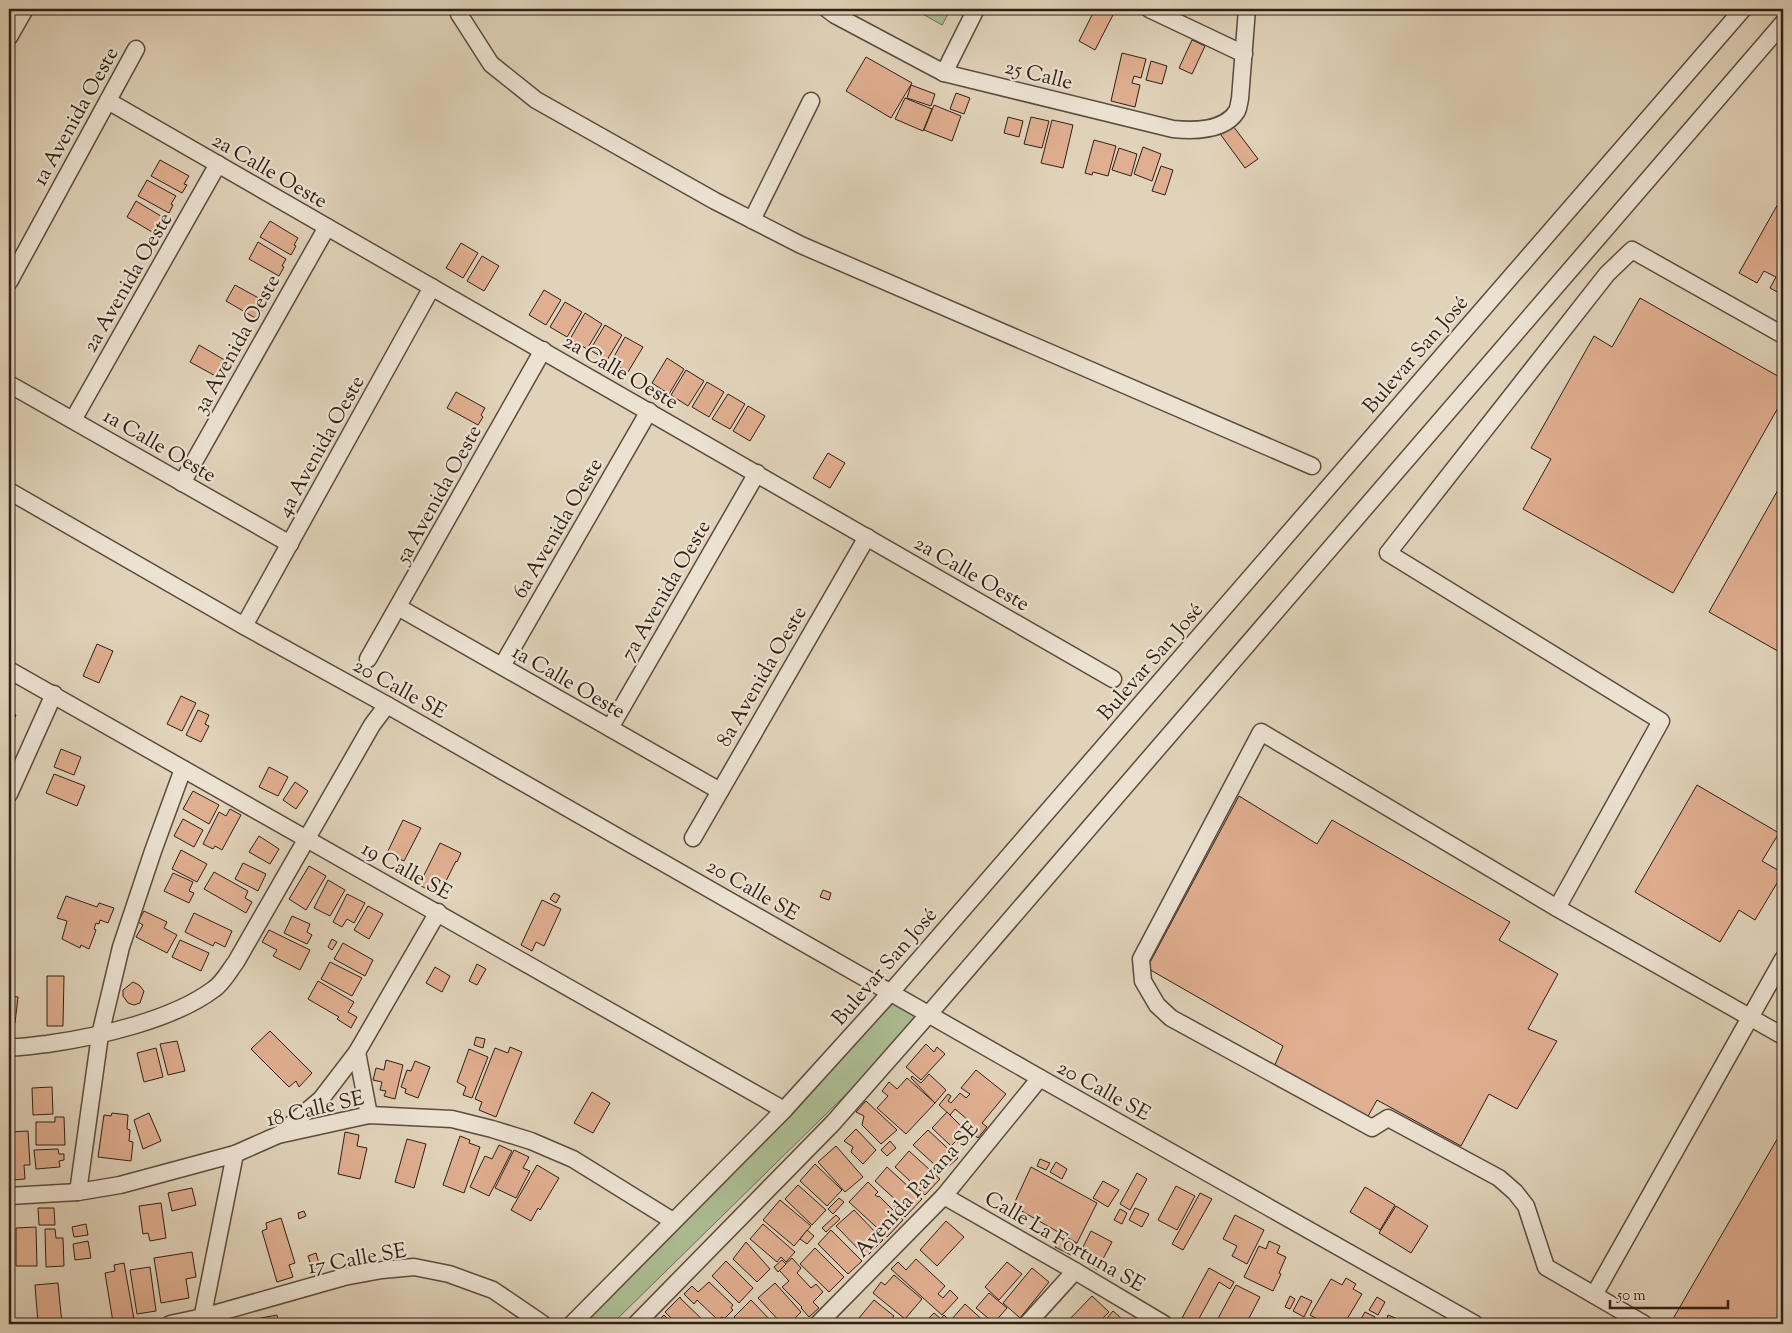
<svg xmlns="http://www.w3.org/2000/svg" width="1792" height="1333" font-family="'Sorts Mill Goudy',serif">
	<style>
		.green { fill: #adbe94; stroke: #6e6e54 }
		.building { fill: #e0ae90; stroke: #301f15 }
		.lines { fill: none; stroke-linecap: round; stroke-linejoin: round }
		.minor-casing { stroke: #5c4c3e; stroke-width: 19 }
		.minor { stroke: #ece2d2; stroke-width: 16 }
		.labels { text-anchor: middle; stroke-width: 4.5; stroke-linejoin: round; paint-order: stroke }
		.street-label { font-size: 21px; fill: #301f15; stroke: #ece2d2 }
	</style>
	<rect width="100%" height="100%" fill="#e1d3ba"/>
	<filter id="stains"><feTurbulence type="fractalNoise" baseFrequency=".004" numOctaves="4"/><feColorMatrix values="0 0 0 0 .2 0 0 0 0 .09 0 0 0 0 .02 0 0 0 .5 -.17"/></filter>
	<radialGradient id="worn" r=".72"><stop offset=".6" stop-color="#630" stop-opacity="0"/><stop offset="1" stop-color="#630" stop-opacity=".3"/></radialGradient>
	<g class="green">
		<polygon points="914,9 951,9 942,25"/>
		<polygon points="891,994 927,1015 612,1324 562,1324"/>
	</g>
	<g class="building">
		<polygon points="165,9 180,9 177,14"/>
		<polygon points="1095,9 1116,9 1095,50 1079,41"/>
		<polygon points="1212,9 1225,9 1223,13"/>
		<polygon points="1192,40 1205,46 1192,74 1179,68"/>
		<polygon points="1122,53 1146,59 1141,78 1134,76 1132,83 1140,85 1135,107 1111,101"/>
		<polygon points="866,57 912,83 891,118 846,91"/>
		<polygon points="1151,61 1167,66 1162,84 1146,80"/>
		<polygon points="911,85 935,94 931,106 907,98"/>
		<polygon points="956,93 970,98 964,114 950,109"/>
		<polygon points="905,98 932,109 923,131 895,119"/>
		<polygon points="934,105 961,116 952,141 924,130"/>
		<polygon points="1008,117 1023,121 1019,137 1004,133"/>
		<polygon points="1031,117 1049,121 1042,148 1024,144"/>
		<polygon points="1052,120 1073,125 1063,168 1041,163"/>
		<polygon points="1230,122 1258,159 1245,168 1218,131"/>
		<polygon points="1094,140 1116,146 1108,176 1093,172 1092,175 1085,173"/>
		<polygon points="1143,147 1161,154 1152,181 1134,174"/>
		<polygon points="1119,148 1137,154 1131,176 1112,170"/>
		<polygon points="160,160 189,176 184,184 187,185 182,193 151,176"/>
		<polygon points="1161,166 1173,170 1165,195 1152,191"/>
		<polygon points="147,180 176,196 171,204 173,205 169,213 138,196"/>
		<polygon points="1783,195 1783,295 1770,288 1776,277 1764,271 1757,283 1739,273"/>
		<polygon points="136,201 164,218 160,225 162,226 157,235 127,217"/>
		<polygon points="270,221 298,238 294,245 296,246 291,255 260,237"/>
		<polygon points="258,242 286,259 282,266 284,267 279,276 249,259"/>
		<polygon points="461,243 478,253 463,278 446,268"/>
		<polygon points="482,256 499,266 484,291 467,281"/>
		<polygon points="235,285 264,301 260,309 262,310 257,319 226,301"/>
		<polygon points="544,290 561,300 546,325 529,315"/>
		<polygon points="1640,298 1783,379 1783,399 1673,593 1523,509 1551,459 1531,448 1594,336 1612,347"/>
		<polygon points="565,302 582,312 567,337 550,327"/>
		<polygon points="585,313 602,324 587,349 570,339"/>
		<polygon points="605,325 622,335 607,360 590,350"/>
		<polygon points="625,337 643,347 628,372 611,362"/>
		<polygon points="199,345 228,362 224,369 226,370 221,379 190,362"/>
		<polygon points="667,358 684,369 669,394 652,383"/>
		<polygon points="686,370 704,381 688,406 671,395"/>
		<polygon points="707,382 724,392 709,417 692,407"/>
		<polygon points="456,392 485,408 481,415 483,417 478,425 447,408"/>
		<polygon points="728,394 745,404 730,429 712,419"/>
		<polygon points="748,406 765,416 750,441 733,431"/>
		<polygon points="828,453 845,463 830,488 813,478"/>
		<polygon points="1783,481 1783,654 1709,612"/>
		<polygon points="97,644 113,651 99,683 83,676"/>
		<polygon points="181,696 196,703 182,731 167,724"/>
		<polygon points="198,710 209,715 205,724 209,726 201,742 186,735"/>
		<polygon points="9,711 16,715 9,731"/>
		<polygon points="61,749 81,757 74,775 54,767"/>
		<polygon points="269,767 288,777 278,796 259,787"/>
		<polygon points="54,774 85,786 77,806 46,793"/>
		<polygon points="295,782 308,791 296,809 283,800"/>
		<polygon points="1697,785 1779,833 1762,861 1783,873 1755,920 1739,910 1720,942 1635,892"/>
		<polygon points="193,791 219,805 209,824 183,809"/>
		<polygon points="1239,796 1317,844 1332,820 1510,922 1499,940 1558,974 1528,1029 1557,1041 1517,1109 1489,1094 1461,1146 1377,1100 1367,1118 1274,1067 1283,1046 1147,968"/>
		<polygon points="230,809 241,815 222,850 215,846 213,849 203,844 219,812 226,816"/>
		<polygon points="183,819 203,830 194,847 174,836"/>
		<polygon points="403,820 421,828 404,861 387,853"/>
		<polygon points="259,836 279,849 270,864 249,852"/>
		<polygon points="440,843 461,853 457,862 456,861 439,895 419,885"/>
		<polygon points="181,850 207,864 197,882 172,869"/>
		<polygon points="243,863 266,874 258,891 235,879"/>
		<polygon points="309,866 326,876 306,910 289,899"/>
		<polygon points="214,872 248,891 245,898 252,902 246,913 204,889"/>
		<polygon points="173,873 193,882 189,891 194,893 189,903 164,891"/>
		<polygon points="328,880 345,890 330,916 314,908"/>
		<polygon points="823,890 831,893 829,900 820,897"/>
		<polygon points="554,893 560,896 556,903 550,899"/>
		<polygon points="347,894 365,903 354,923 347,919 342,927 333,922"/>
		<polygon points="66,896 97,907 99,903 114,908 108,923 100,920 99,924 96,923 94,929 96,930 89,949 81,945 80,948 62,939 67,921 57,918"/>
		<polygon points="542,900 561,909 544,946 536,942 532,951 521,945"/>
		<polygon points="368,906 383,914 369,939 354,930"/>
		<polygon points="144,911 167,922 164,928 177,935 167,953 136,937 143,925 138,922"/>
		<polygon points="194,913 232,931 225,947 215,942 213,946 185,932"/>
		<polygon points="292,916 310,924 307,932 312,935 307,944 284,933"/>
		<polygon points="269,930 310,950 300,970 273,956 277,950 262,942"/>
		<polygon points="332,939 337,942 332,950 328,947"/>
		<polygon points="180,940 209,953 201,971 172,957"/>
		<polygon points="343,943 373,960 365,976 334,959"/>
		<polygon points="330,962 362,978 352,996 321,979"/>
		<polygon points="477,964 486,969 477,985 469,981"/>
		<polygon points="435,967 450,976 442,992 426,983"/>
		<polygon points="47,976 64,976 63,1026 47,1026"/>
		<polygon points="318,981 354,1002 348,1012 357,1017 351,1028 337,1019 339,1017 308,999"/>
		<polygon points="133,982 139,985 144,991 140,1003 134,1005 128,1003 123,996 123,990"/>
		<polygon points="9,996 18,997 15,1023 9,1023"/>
		<polygon points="270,1031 312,1073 299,1087 296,1081 289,1087 251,1049"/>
		<polygon points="476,1037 485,1039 483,1048 474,1045"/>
		<polygon points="177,1041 185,1071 168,1075 160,1044"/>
		<polygon points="926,1044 934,1052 937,1047 945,1054 921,1080 906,1067"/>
		<polygon points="510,1047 522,1052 496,1117 479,1110 482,1102 475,1099 495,1048 508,1053"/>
		<polygon points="156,1048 163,1077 144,1082 137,1053"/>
		<polygon points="469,1049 488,1057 472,1098 463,1095 466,1087 457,1082"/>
		<polygon points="386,1060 403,1065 395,1099 384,1096 386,1091 380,1090 382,1082 373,1080 376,1068 384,1070"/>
		<polygon points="415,1061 430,1067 418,1098 405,1093 406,1089 401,1087 407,1070 411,1071"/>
		<polygon points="976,1070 1006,1094 982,1123 987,1127 978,1138 963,1126 968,1120 955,1109 950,1115 939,1105 948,1094 951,1096 948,1101 951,1103 960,1093 966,1098 970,1094 961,1088"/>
		<polygon points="929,1074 946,1090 935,1103 911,1078 912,1076 921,1083"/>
		<polygon points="907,1078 935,1103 906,1134 877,1108 888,1096 882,1091 889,1082 897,1089"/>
		<polygon points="52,1087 53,1114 33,1115 32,1088"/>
		<polygon points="592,1092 610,1103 593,1133 574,1123"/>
		<polygon points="866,1101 897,1130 881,1144 862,1125 864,1116 856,1112"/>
		<polygon points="947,1112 971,1136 961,1145 956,1141 951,1146 932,1128"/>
		<polygon points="112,1113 128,1115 127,1129 130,1130 129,1141 133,1142 131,1161 98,1157 104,1115 111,1116"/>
		<polygon points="149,1113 161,1141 143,1149 134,1120"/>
		<polygon points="55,1117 64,1117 65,1145 36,1145 36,1122 55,1122"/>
		<polygon points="856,1129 876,1150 863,1164 851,1152 853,1147 844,1141"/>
		<polygon points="1783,1129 1783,1324 1670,1324"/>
		<polygon points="928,1130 958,1158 949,1166 941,1159 935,1165 913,1145"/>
		<polygon points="28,1131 30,1165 24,1165 25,1179 12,1180 9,1132"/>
		<polygon points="345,1132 359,1135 357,1146 367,1148 360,1179 338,1174"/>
		<polygon points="460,1136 470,1140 469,1143 480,1147 464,1193 443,1185"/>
		<polygon points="407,1139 426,1144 414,1188 395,1182"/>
		<polygon points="890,1141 896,1148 887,1156 881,1150"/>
		<polygon points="499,1145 512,1151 489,1196 470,1187 485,1156 492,1159"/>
		<polygon points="836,1146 863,1177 845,1192 818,1162"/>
		<polygon points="58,1149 59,1154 64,1154 64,1160 59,1161 60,1167 36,1169 34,1150"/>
		<polygon points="514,1150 529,1157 523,1168 530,1171 516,1198 495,1188"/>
		<polygon points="909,1151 940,1179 925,1195 895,1167"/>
		<polygon points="1040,1159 1050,1163 1046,1170 1037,1166"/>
		<polygon points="1056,1162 1067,1169 1062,1179 1050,1172"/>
		<polygon points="815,1164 842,1190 827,1206 800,1181"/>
		<polygon points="537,1165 559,1178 540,1210 538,1208 531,1221 511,1210"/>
		<polygon points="887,1167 922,1199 905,1217 894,1207 898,1202 875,1181"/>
		<polygon points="1031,1167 1097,1203 1077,1243 1013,1206"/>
		<polygon points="1137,1173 1147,1179 1130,1210 1120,1204"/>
		<polygon points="1103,1181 1119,1190 1108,1207 1093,1198"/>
		<polygon points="868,1182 878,1192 875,1195 878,1197 879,1196 903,1220 887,1237 849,1202"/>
		<polygon points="798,1185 826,1210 812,1225 785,1199"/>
		<polygon points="1176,1186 1195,1196 1177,1230 1158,1220"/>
		<polygon points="1365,1187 1395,1205 1380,1230 1350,1212"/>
		<polygon points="192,1188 196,1205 172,1211 168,1193"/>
		<polygon points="1200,1193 1212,1199 1183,1250 1172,1244"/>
		<polygon points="839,1198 844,1202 833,1214 828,1209"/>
		<polygon points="780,1200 811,1226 794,1246 763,1220"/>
		<polygon points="161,1203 166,1238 150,1241 148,1233 143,1234 139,1206"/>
		<polygon points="1396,1206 1428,1226 1411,1253 1379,1233"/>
		<polygon points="38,1208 54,1208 55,1225 39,1225"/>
		<polygon points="1135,1208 1149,1214 1142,1227 1129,1220"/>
		<polygon points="1120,1209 1127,1213 1122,1224 1114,1220"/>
		<polygon points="854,1210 883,1240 866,1257 836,1226"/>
		<polygon points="304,1211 306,1216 299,1219 298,1213"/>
		<polygon points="836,1215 840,1219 826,1232 822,1228"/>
		<polygon points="1235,1215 1264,1230 1247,1264 1232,1256 1237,1246 1223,1239"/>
		<polygon points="281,1218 295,1263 289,1265 293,1277 277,1282 262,1231 267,1229 266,1223"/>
		<polygon points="946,1221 964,1237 937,1266 920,1250"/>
		<polygon points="86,1224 88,1235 74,1237 72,1227"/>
		<polygon points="763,1224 795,1252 786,1262 781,1257 777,1262 750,1239"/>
		<polygon points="36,1227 37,1266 16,1266 16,1228"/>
		<polygon points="45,1229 55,1229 56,1238 63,1238 64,1266 46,1267"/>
		<polygon points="807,1230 814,1236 807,1244 800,1239"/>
		<polygon points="831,1230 862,1261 848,1274 818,1244"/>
		<polygon points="1091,1231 1112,1242 1097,1270 1088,1264 1092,1257 1081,1251"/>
		<polygon points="1060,1236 1077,1244 1071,1255 1055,1247"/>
		<polygon points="88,1241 91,1258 75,1260 73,1244"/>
		<polygon points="1269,1241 1280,1246 1277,1253 1286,1257 1279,1273 1281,1274 1273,1291 1244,1277 1259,1246 1266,1249"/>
		<polygon points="746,1242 770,1269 757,1282 733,1259"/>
		<polygon points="815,1248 844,1277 829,1292 800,1264"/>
		<polygon points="192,1252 196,1277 186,1279 189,1298 161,1303 154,1258"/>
		<polygon points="316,1253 320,1267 312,1269 308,1256"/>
		<polygon points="792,1258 801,1268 797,1273 811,1288 816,1284 823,1292 813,1302 819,1308 809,1317 801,1308 802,1307 782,1287 789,1281 779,1270"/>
		<polygon points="916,1259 945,1286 938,1294 943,1298 950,1290 958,1298 942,1315 891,1269 898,1262 906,1270"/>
		<polygon points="782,1260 786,1264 778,1272 774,1267"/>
		<polygon points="726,1261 753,1288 739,1303 712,1276"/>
		<polygon points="1007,1262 1022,1274 999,1300 985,1287"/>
		<polygon points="124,1263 134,1319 113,1322 105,1273 115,1271 114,1265"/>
		<polygon points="150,1267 156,1311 137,1314 130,1270"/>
		<polygon points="1032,1268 1049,1282 1020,1318 1003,1303"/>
		<polygon points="1209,1268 1234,1282 1230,1289 1219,1282 1196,1324 1194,1324 1182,1318"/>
		<polygon points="894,1275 922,1299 905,1319 873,1293 881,1282 885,1285"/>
		<polygon points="1346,1278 1356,1284 1353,1289 1362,1294 1344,1324 1326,1324 1310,1315 1331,1279 1342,1285"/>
		<polygon points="9,1282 10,1282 9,1324"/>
		<polygon points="709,1282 733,1305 731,1308 733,1310 724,1319 722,1317 718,1320 697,1300 694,1304 684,1294 692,1286 698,1292"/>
		<polygon points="58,1283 62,1324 38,1324 35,1285"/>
		<polygon points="775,1283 801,1312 795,1318 800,1324 782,1324 758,1298"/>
		<polygon points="1236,1285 1260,1297 1248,1320 1253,1323 1253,1324 1215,1324"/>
		<polygon points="989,1293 1007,1308 994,1323 976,1308"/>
		<polygon points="1092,1296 1109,1312 1097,1324 1065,1324"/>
		<polygon points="1290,1296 1295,1299 1290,1309 1285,1307"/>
		<polygon points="1301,1296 1312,1301 1304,1317 1293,1311"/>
		<polygon points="680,1297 681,1299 707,1324 677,1324 665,1312"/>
		<polygon points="1377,1297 1385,1302 1378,1315 1369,1310"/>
		<polygon points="751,1300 774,1324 740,1324 734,1317"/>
		<polygon points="874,1300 894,1316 888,1324 867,1324 859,1318"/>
		<polygon points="965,1304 987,1324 956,1324 951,1320"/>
		<polygon points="1113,1311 1122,1319 1118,1324 1102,1324"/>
		<polygon points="1365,1312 1375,1317 1372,1324 1358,1324"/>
		<polygon points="934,1313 941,1319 936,1324 923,1324"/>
		<polygon points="277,1315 279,1324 257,1324 256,1319"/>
		<polygon points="664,1315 673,1324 655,1324"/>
		<polygon points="944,1315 948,1319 943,1324 936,1324"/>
		<polygon points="1388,1315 1410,1324 1385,1324"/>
		<polygon points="899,1319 907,1324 896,1324"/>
		<polygon points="1285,1319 1297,1324 1283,1324"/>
	</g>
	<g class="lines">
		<defs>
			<g id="minor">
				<polyline points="458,9 459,14 491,64 536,100 715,201 801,245 1312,466"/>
				<path d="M827,9l8,6 109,58 229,56c20,2 52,2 64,-18 2,-4 2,-9 3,-12l7,-90"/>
				<polyline points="1149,9 1244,54"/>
				<polyline points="9,37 25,9"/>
				<polyline points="944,73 976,9"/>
				<polyline points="108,101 1113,679"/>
				<polyline points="752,220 811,101"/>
				<polyline points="9,282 136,49"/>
				<polyline points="9,384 290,544"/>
				<polyline points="73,420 218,164"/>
				<polyline points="182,483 327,227"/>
				<polyline points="9,491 244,626 387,705 1040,1078 1475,1324"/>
				<polyline points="398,607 720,791"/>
				<polyline points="244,626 432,287"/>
				<polyline points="368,659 543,350"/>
				<polyline points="502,666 649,411"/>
				<polyline points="9,670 784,1110"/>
				<polyline points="610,728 757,473"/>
				<polyline points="9,794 54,694"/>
				<polyline points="693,838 867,537"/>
				<polyline points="1557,908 1661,721 1388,553 1607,274 1632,250 1783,335"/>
				<path d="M9,1047c13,1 25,-2 38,-3 50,-7 126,-24 167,-55 9,-6 15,-18 22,-27l136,-237 15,-20"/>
				<polyline points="357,1052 369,1115"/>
				<polyline points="280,1134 321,1099 357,1052 438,912"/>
				<polyline points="78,1192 100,1035 121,947 153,851 183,769"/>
				<polyline points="9,1196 78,1192 120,1185 235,1154 278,1135 369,1115 452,1119 492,1129 531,1141 573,1159 673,1221"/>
				<polyline points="944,1196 1075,1271 1164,1324"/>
				<polyline points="1594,1295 1783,959"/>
				<polyline points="170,1324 203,1317 344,1277 382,1270 414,1267 449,1274 493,1290 543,1324"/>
				<polyline points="201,1324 235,1154"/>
				<polyline points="572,1324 784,1110 891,992 1743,9"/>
				<polyline points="636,1324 833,1123 928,1015 1783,23"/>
				<polyline points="818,1324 944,1196 1040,1078"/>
				<polyline points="1027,1324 1075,1271"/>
				<polyline points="1644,1324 1546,1267 1526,1206 1515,1192 1499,1178 1388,1118 1372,1128 1171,1018 1157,1005 1143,981 1141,959 1261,732 1557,908 1783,1036"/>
			</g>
		</defs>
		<use href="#minor" class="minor-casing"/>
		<use href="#minor" class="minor"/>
	</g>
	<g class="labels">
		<g class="street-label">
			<text transform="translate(1039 74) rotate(14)" y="7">25 Calle</text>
			<text transform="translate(75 116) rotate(-61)" y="7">1a Avenida Oeste</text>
			<text transform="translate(270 170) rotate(30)" y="7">2a Calle Oeste</text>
			<text transform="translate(127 282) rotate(-60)" y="7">2a Avenida Oeste</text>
			<text transform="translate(236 344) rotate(-61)" y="7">3a Avenida Oeste</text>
			<text transform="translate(1415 354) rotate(-49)" y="7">Bulevar San José</text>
			<text transform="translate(621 371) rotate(30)" y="7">2a Calle Oeste</text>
			<text transform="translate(160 445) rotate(30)" y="7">1a Calle Oeste</text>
			<text transform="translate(320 446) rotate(-61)" y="7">4a Avenida Oeste</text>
			<text transform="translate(438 494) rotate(-61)" y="7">5a Avenida Oeste</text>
			<text transform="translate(557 528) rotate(-60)" y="7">6a Avenida Oeste</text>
			<text transform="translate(972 573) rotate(30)" y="7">2a Calle Oeste</text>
			<text transform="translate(665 590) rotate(-60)" y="7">7a Avenida Oeste</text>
			<text transform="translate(1150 661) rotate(-49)" y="7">Bulevar San José</text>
			<text transform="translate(761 676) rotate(-60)" y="7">8a Avenida Oeste</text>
			<text transform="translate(569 681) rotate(30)" y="7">1a Calle Oeste</text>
			<text transform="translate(400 688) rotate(29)" y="7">20 Calle SE</text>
			<text transform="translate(407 870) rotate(29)" y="7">19 Calle SE</text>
			<text transform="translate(753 889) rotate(30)" y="7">20 Calle SE</text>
			<text transform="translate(884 966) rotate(-49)" y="7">Bulevar San José</text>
			<text transform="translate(1104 1090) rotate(29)" y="7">20 Calle SE</text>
			<text transform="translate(315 1108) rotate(-13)" y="7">18 Calle SE</text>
			<text transform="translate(916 1189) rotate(-48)" y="7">Avenida Pavana SE</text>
			<text transform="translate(1065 1241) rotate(30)" y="7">Calle La Fortuna SE</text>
			<text transform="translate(357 1258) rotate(-10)" y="7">17 Calle SE</text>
		</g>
	</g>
	<rect width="1792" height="1333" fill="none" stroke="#e1d3ba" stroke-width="30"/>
	<rect x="10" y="10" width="1772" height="1313" fill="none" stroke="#301f15" stroke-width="2.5"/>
	<rect x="15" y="15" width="1762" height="1303" fill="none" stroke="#301f15"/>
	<path d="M1610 1300v8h118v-8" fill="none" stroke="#301f15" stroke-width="2.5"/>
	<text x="1617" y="1300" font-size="15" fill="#301f15" stroke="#ece2d2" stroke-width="4" paint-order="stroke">50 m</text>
	<rect width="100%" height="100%" filter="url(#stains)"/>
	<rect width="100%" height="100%" fill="url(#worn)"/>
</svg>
